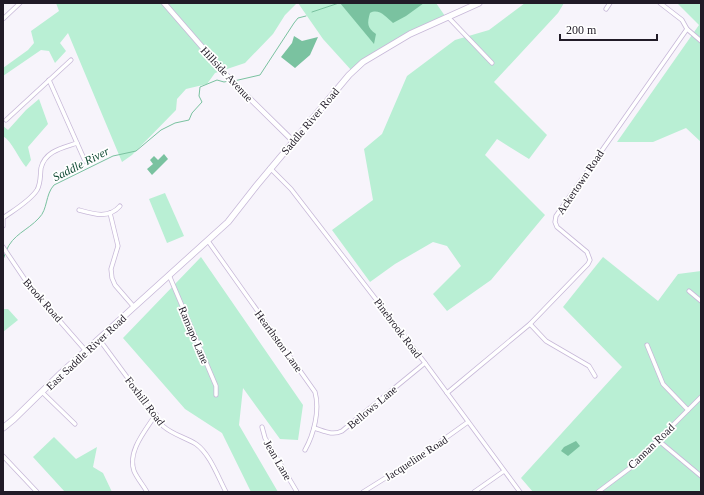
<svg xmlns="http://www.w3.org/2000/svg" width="704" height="495" font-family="'Times New Roman',serif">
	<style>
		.green { fill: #b9efd4 }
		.water { fill: #7ac2a0 }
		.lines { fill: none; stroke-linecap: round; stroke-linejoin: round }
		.stream { stroke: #7ac2a0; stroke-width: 1 }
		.minor-casing { stroke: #c7b8d8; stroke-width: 5 }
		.tertiary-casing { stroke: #c7b8d8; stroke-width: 6 }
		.secondary-casing { stroke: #c7b8d8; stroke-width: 7 }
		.minor { stroke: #fff; stroke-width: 3.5 }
		.tertiary { stroke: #fff; stroke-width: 4.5 }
		.secondary { stroke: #fff; stroke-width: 5.5 }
		.labels { text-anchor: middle; stroke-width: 3.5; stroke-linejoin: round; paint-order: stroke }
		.street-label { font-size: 11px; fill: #211b27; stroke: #fff }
		.water-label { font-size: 12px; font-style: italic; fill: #124c35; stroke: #fff }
	</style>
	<rect width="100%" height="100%" fill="#f7f4fb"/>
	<g class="green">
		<polygon points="56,3 297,3 285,15 273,34 245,63 215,73 207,84 186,89 177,99 176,110 132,155 122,162 68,33 60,43 66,51 55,63 49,51 41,50 3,76 3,68 28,50 34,43 31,31 59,11"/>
		<polygon points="298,3 436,3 445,16 420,27 352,71 323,39"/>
		<polygon points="525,3 564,3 558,13 494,82 547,135 529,159 497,139 485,155 545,215 491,280 447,311 433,294 461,266 447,246 433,242 395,264 370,282 332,230 373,200 364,149 382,134 407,76 455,40 489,30"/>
		<polygon points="677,3 701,3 701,142 686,128 653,142 617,142 699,25"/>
		<path d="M39,99l9,25 -20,23 3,13 -5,7c-8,-9 -14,-26 -23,-31v-10l5,4 18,-20z"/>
		<polygon points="165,193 184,236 167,243 149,199"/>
		<polygon points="201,257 303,405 298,440 280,439 243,388 239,425 278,492 251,492 222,433 185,409 123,338"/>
		<polygon points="603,257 658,301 678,274 701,271 701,492 533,492 521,478 622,367 563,307"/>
		<polygon points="3,309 8,309 18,320 3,332"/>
		<polygon points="54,437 76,459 97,447 93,467 103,473 112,492 65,492 33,457"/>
	</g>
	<g class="water">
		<path d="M340,3h84l-18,13 -13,7c-7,-6 -14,-15 -23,-10 -3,10 -3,15 6,21l-2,10z"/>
		<polygon points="294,36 302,41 318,37 310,55 295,68 281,57 292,43"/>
		<polygon points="164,154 168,159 152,175 147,169 153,164 150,160 154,156 158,160"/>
		<polygon points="576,441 580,446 568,456 561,451 564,447"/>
	</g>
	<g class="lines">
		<g class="stream">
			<polyline points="312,12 339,3"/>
			<polyline points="234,81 260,75 294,23 298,18 306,16"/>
			<path d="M6,251c7,-17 21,-20 33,-33 9,-9 6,-23 15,-33l59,-29 23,-5 25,-21 14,-7 14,-3 3,-7 10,-11 -3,-6 1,-9 17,-7 7,2 5,-1"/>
			<polyline points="3,260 5,254"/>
		</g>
		<defs>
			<g id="minor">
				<polyline points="606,9 610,3"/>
				<polyline points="448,17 492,63"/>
				<polyline points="3,19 20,3"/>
				<polyline points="687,29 701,41"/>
				<polyline points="49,80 85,161"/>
				<polyline points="6,120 71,60"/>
				<polyline points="270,168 291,189 425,363 520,492"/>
				<path d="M79,210c14,4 30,9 41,-4"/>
				<polyline points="110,213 118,246 111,269 112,278 115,285 134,307"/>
				<polyline points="3,217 3,226"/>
				<path d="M3,218c11,-8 27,-17 34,-28 4,-7 3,-14 4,-22 4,-17 21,-20 36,-25"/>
				<path d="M208,241l107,151c5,18 -1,42 -10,58"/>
				<polyline points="3,247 30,287 86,351"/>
				<polyline points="169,275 216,386 216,395"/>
				<polyline points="689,291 701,301"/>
				<polyline points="530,324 546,341 589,366 595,376"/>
				<path d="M99,339l64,87c10,9 22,11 33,18 14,10 22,33 30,48"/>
				<polyline points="647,345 663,384 688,410"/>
				<polyline points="42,392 75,424"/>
				<polyline points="447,393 530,324 588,264 590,260 587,252 557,227 555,222 556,216 687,29 682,20 660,3"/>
				<polyline points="262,427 265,438 297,492"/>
				<path d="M314,428c10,3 18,8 28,3l83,-68"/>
				<polyline points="659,441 701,476"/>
				<polyline points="3,456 37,492"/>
				<path d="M147,492c-4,-7 -10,-14 -13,-21 -7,-20 12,-41 22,-57"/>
				<polyline points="363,492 419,457 468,422"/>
				<polyline points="474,492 504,471"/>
				<polyline points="598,492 630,468 701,397"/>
			</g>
			<polyline id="tertiary" points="164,3 230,79 294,142"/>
			<polyline id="secondary" points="3,428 14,419 61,373 228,222 257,185 349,75 363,62 410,34 479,3"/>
		</defs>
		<use href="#minor" class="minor-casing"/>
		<use href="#tertiary" class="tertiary-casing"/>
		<use href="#secondary" class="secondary-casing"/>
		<use href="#minor" class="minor"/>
		<use href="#tertiary" class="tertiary"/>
		<use href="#secondary" class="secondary"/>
	</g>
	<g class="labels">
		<g class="street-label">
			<text transform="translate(227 74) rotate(47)" y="4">Hillside Avenue</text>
			<text transform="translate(310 121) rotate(-50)" y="4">Saddle River Road</text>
			<text transform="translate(580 182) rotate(-56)" y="4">Ackertown Road</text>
			<text transform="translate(43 300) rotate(49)" y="4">Brook Road</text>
			<text transform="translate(398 328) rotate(53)" y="4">Pinebrook Road</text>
			<text transform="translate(194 335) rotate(67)" y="4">Ramapo Lane</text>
			<text transform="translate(279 341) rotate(54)" y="4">Hearthston Lane</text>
			<text transform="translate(86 352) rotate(-43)" y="4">East Saddle River Road</text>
			<text transform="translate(145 401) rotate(53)" y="4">Foxhill Road</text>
			<text transform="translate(372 407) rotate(-40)" y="4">Bellows Lane</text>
			<text transform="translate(651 446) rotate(-44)" y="4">Cannan Road</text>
			<text transform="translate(416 458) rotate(-33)" y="4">Jacqueline Road</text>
			<text transform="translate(278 460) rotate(60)" y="4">Jean Lane</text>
		</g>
		<g class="water-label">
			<text transform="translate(81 164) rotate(-27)" y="4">Saddle River</text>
		</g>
	</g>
	<rect width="704" height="495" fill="none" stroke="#211b27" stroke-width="8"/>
	<path d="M560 34v6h97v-6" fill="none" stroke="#211b27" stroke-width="2"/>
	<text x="566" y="34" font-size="12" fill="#211b27" stroke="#ffffff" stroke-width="3" paint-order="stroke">200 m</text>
</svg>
